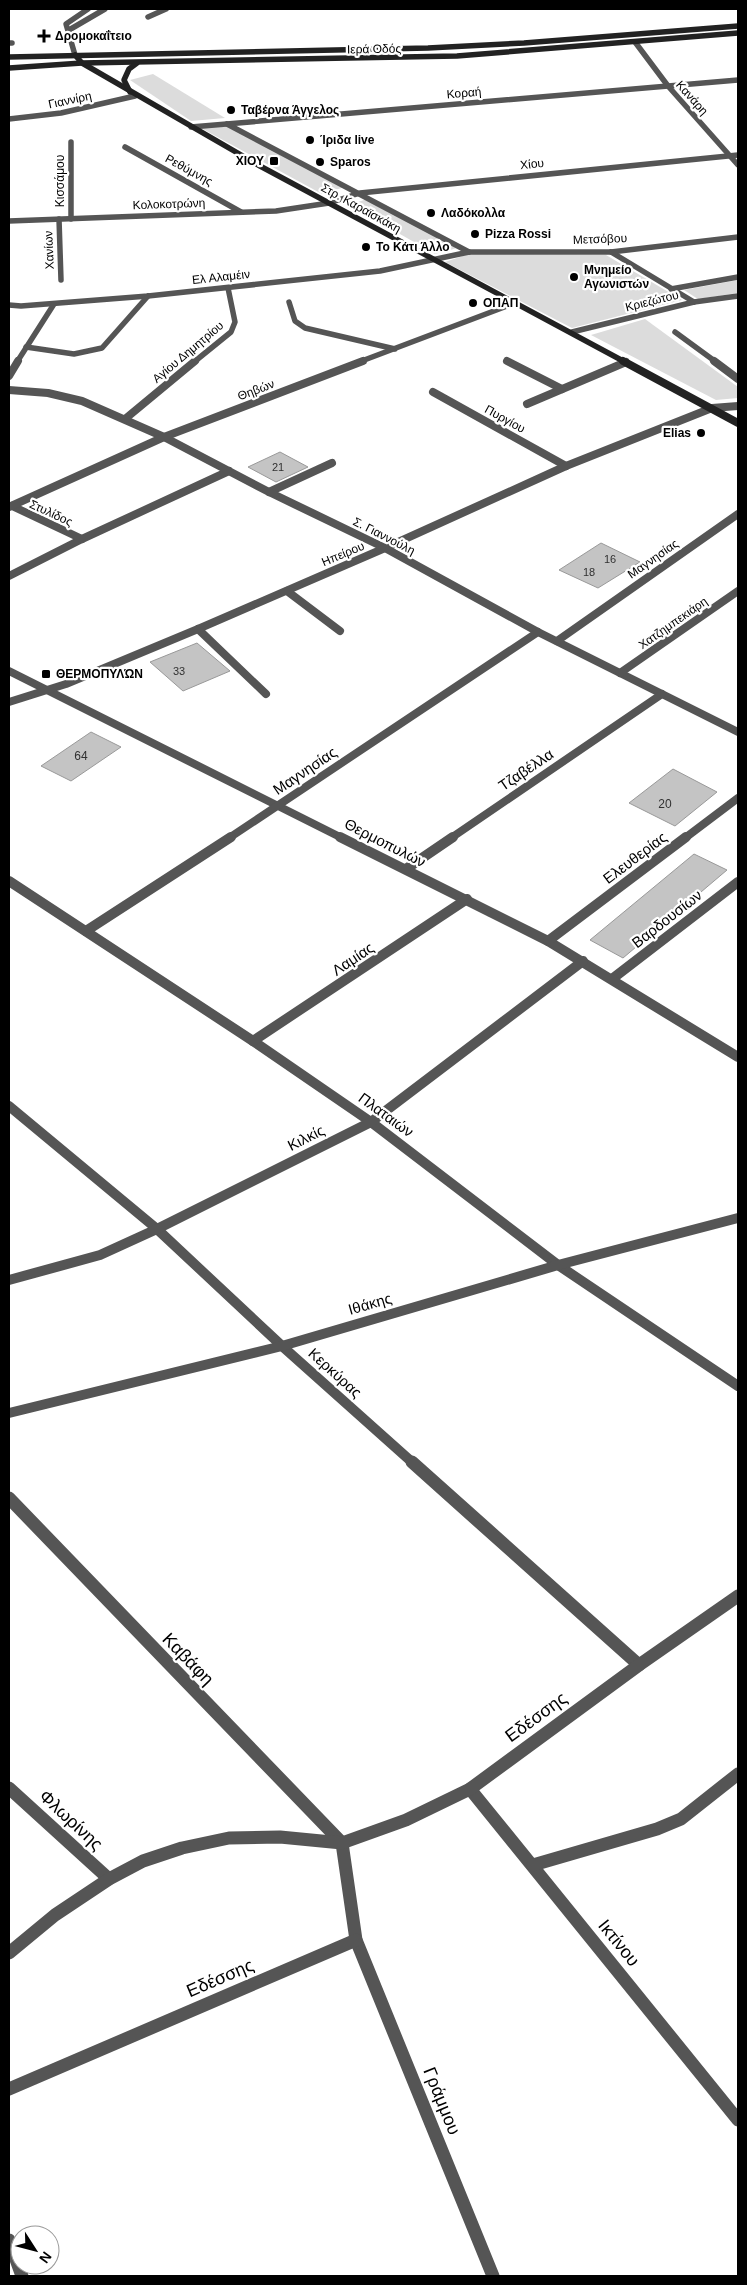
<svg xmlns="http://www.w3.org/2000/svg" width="747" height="2285" font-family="Arial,sans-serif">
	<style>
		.green { fill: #dcdcdc }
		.building { fill: #c4c4c4; stroke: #999 }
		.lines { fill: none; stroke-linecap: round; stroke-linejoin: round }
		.service-far2 { stroke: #555; stroke-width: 5.5 }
		.service-far1 { stroke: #555; stroke-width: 8 }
		.service { stroke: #555; stroke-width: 10 }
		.pedestrian-far1 { stroke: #555; stroke-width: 5.5 }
		.pedestrian { stroke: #555; stroke-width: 8 }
		.minor-far3 { stroke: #555; stroke-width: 5.5 }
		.minor-far2 { stroke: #555; stroke-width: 8 }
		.minor-far1 { stroke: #555; stroke-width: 10 }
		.minor { stroke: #555; stroke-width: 13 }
		.tertiary { stroke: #555; stroke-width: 5.5 }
		.secondary-far1 { stroke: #222; stroke-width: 5.5 }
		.secondary { stroke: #222; stroke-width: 8 }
		.poi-dot { fill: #000; stroke: #fff; stroke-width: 2 }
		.labels { text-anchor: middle; stroke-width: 4.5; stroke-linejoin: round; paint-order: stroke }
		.far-number-label { font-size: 11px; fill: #313131 }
		.far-poi-label { font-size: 12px; font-weight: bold; fill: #000; stroke: #fff; text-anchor: start }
		.far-street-label { font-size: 12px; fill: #000; stroke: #fff }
		.number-label { font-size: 12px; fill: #313131 }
		.street-label { font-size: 15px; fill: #000; stroke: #fff }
		.near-street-label { font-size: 18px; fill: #000; stroke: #fff }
	</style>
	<rect width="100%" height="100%" fill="#fff"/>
	<g class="green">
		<polygon points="153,74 225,118 191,121 130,80"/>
		<polygon points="227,125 345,187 322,194 199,127"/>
		<polygon points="367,199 457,248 435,254 349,205"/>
		<polygon points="469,254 606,255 682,300 572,328 445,262"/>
		<polygon points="738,280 738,293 698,299 684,290"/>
		<polygon points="645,319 738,387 738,398 716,400 591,335"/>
	</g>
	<g class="building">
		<polygon points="280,452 308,467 276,482 248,467"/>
		<polygon points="601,543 640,562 598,588 559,570"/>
		<polygon points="197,643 230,671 183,691 150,662"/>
		<polygon points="91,732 121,747 71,781 41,766"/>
		<polygon points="673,769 717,792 675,826 629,803"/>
		<polygon points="694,854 727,870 623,958 590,940"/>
	</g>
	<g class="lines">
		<g class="service-far2">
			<polyline points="148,17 166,9"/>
			<polyline points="69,30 105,9"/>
			<polyline points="9,43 12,43"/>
			<polyline points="75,55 66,24 88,9"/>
			<polyline points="289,302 295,321 305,328 395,349"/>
			<polyline points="507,361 510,362"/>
		</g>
		<g class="service-far1">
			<polyline points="507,361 562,389"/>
			<polyline points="527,404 626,362"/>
			<polyline points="269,492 332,463"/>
			<polyline points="9,576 82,539 229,471"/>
			<polyline points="287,591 340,631"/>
			<polyline points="198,629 266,694"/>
		</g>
		<polyline class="service" points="612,979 738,882"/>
		<g class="pedestrian-far1">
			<polyline points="227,124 469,252"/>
			<polyline points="671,289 738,277"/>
		</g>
		<polyline class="pedestrian" points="12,506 82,539"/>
		<g class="minor-far3">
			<polyline points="635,42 668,86 738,165"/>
			<polyline points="9,119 61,113 135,96"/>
			<polyline points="191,127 738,80"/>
			<polyline points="71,142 71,219"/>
			<polyline points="125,147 241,212"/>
			<polyline points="59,219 61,280"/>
			<polyline points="9,221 276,211 329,203"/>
			<polyline points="611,252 694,302"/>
			<polyline points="9,305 21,306 148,296 380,271 469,252 611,252 738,237"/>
			<polyline points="572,332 694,302 738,296"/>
			<polyline points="675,332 716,362"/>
			<polyline points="26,347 74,354 102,348 148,296"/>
			<polyline points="17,362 54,304"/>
			<polyline points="194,362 231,332 235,322 228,288"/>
			<polyline points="359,362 515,303"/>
		</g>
		<g class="minor-far2">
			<polyline points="714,361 738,379"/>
			<polyline points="9,376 18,361"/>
			<polyline points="9,390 48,393 82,401 164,437 269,492 385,548 538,632 738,732"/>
			<polyline points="433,392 566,466"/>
			<polyline points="125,419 195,361"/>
			<polyline points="9,507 164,437 363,361"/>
			<polyline points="557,641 738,514"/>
			<polyline points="9,671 342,838"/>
			<polyline points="620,673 738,591"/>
			<polyline points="9,702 66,684 198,629 385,548 566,466 712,408 738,406"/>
			<polyline points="229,838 538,632"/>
			<polyline points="451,838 662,694"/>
			<polyline points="685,838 738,798"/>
		</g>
		<g class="minor-far1">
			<polyline points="340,837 548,941 738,1057"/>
			<polyline points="406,869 453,837"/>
			<polyline points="9,881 253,1041 371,1122 558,1265 738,1386"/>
			<polyline points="86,931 231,837"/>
			<polyline points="548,941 686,837"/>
			<polyline points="253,1041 467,899"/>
			<polyline points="9,1106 157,1229 282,1346 413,1463"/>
			<polyline points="9,1280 100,1255 157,1229 371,1122 583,961"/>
			<polyline points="9,1413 282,1346 558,1265 738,1218"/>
		</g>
		<g class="minor">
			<polyline points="412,1462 639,1665"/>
			<polyline points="9,1498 342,1843"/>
			<polyline points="9,1788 109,1879"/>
			<polyline points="470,1789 738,2120"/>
			<polyline points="342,1843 356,1940 493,2276"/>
			<polyline points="533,1865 657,1829 681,1819 738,1774"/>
			<polyline points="9,1953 55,1915 109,1879 143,1861 182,1848 229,1838 280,1837 342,1843 406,1820 470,1789 639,1665 738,1596"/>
			<polyline points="9,2089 356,1940"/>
			<polyline points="9,2240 22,2276"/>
		</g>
		<polyline class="tertiary" points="329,203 360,193 738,155"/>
		<g class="secondary-far1">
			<polyline points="75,55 82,63 260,166 625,362"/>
			<polyline points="9,57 428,48 524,43 738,26"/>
			<polyline points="9,68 82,63 457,56 738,33"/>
			<polyline points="130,92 124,80 129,69 137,63"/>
		</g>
		<polyline class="secondary" points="623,361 738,423"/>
	</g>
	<g class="poi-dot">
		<path d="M41.5 28.5h5v5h5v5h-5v5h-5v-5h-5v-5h5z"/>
		<circle cx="231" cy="110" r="5"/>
		<circle cx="310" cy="140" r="5"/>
		<rect x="269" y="156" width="10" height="10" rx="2.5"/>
		<circle cx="320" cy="162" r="5"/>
		<circle cx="431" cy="213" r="5"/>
		<circle cx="475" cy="234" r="5"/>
		<circle cx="366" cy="247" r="5"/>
		<circle cx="574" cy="277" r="5"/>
		<circle cx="473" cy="303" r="5"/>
		<circle cx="701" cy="433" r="5"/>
		<rect x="41" y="669" width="10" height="10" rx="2.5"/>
	</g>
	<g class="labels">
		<g class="far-number-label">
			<text x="278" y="471">21</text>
			<text x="610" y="563">16</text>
			<text x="589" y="576">18</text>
			<text x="179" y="675">33</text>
		</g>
		<g class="far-poi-label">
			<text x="55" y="40">Δρομοκαΐτειο</text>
			<text x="241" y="114">Ταβέρνα Άγγελος</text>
			<text x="320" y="144">Ίριδα live</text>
			<text x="264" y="165" text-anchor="end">ΧΙΟΥ</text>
			<text x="330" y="166">Sparos</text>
			<text x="441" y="217">Λαδόκολλα</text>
			<text x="485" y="238">Pizza Rossi</text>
			<text x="376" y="251">Το Κάτι Άλλο</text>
			<text x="584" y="274">Μνημείο<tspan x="584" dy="14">Αγωνιστών</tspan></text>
			<text x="483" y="307">ΟΠΑΠ</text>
			<text x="691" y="437" text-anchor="end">Elias</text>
			<text x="56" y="678">ΘΕΡΜΟΠΥΛΏΝ</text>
		</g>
		<g class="far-street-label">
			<text transform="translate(374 49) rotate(-1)" y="4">Ιερά Οδός</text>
			<text transform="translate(464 93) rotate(-5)" y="4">Κοραή</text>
			<text transform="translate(692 98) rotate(48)" y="4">Κανάρη</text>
			<text transform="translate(70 100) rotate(-12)" y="4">Γιαννίρη</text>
			<text transform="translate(532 164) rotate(-6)" y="4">Χίου</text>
			<text transform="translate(189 170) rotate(29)" y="4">Ρεθύμνης</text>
			<text transform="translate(60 181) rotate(-90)" y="4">Κισσάμου</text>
			<text transform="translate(169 204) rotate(-2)" y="4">Κολοκοτρώνη</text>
			<text transform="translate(361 208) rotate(29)" y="4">Στρ. Καραϊσκάκη</text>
			<text transform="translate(600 239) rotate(-2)" y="4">Μετσόβου</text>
			<text transform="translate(49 250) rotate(-92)" y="4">Χανίων</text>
			<text transform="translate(221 277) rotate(-6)" y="4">Ελ Αλαμέιν</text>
			<text transform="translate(652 301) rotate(-14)" y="4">Κριεζώτου</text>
			<text transform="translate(188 352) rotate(-40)" y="4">Αγίου Δημητρίου</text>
			<text transform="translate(256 390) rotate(-21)" y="4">Θηβών</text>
			<text transform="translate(505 419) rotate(29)" y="4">Πυργίου</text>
			<text transform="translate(51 513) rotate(25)" y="4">Στυλίδος</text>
			<text transform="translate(384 536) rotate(27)" y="4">Σ. Γιαννούλη</text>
			<text transform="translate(343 554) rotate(-23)" y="4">Ηπείρου</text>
			<text transform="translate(653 559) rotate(-35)" y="4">Μαγνησίας</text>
			<text transform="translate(673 623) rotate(-35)" y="4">Χατζημπεκιάρη</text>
		</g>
		<g class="number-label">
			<text x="81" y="760">64</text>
			<text x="665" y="808">20</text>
		</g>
		<g class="street-label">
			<text transform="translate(526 770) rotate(-34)" y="5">Τζαβέλλα</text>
			<text transform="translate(305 771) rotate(-34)" y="5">Μαγνησίας</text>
			<text transform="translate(385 843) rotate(27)" y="5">Θερμοπυλών</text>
			<text transform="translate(635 858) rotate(-37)" y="5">Ελευθερίας</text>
			<text transform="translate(667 919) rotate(-38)" y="5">Βαρδουσίων</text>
			<text transform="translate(353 959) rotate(-34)" y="5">Λαμίας</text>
			<text transform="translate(386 1115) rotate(36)" y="5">Πλαταιών</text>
			<text transform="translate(306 1138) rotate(-27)" y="5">Κιλκίς</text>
			<text transform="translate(370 1304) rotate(-16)" y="5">Ιθάκης</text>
			<text transform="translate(335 1373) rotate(42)" y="5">Κερκύρας</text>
		</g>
		<g class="near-street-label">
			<text transform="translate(188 1659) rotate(46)" y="6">Καβάφη</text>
			<text transform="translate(536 1717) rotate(-36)" y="6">Εδέσσης</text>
			<text transform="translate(71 1820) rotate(43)" y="6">Φλωρίνης</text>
			<text transform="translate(619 1943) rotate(51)" y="6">Ικτίνου</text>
			<text transform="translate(220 1978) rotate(-23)" y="6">Εδέσσης</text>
			<text transform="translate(442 2101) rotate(68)" y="6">Γράμμου</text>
		</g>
	</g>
	<rect width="747" height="2285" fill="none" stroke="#000000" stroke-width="20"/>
	<g transform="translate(35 2250) rotate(126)"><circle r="24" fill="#ffffff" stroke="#999999"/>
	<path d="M0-4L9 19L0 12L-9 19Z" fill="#000000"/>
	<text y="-8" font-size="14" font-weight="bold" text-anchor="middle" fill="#000000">N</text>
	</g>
</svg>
